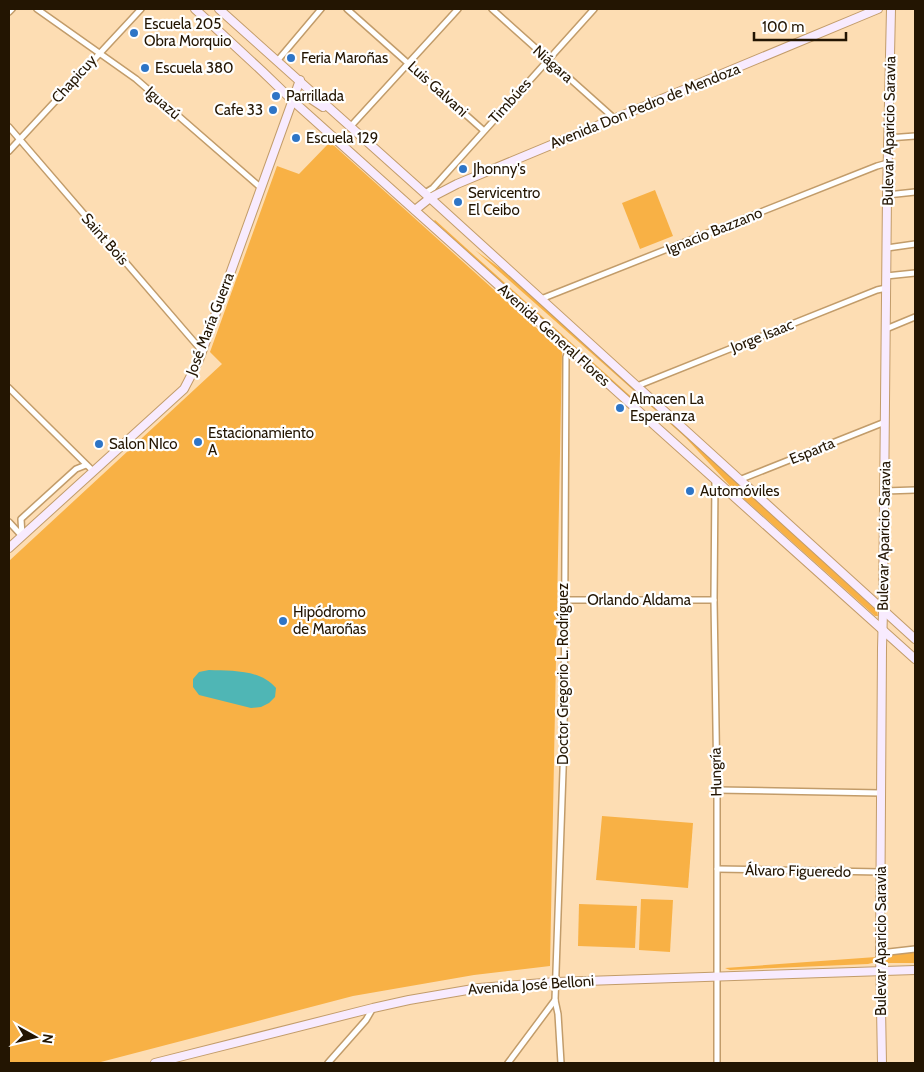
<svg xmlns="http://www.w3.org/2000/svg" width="924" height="1072" font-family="Cabin,sans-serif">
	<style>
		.green { fill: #f8b145 }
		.water { fill: #4fb6b5 }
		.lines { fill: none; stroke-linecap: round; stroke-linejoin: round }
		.street-casing { stroke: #c29c6a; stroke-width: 8 }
		.secondary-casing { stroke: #c29c6a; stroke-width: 10 }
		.street { stroke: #fff; stroke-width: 5 }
		.secondary { stroke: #f8ebfe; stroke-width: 8 }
		.poi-dot { fill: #2e75c6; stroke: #fff; stroke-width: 2 }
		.labels { text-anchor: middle; stroke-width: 4.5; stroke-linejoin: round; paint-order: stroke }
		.poi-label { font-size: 15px; fill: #231502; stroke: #fff; text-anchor: start }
		.street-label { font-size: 15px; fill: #231502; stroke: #fff }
	</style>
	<rect width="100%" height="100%" fill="#fdddb3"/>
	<g class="green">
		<polygon points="330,142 562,351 550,966 474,975 353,996 97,1063 9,1063 9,561 222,364 210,352 277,166 299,174"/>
		<polygon points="655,190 673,236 640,249 622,203"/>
		<polygon points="435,220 637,402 635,404 434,221"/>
		<polygon points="475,250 509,275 642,396 641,397"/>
		<polygon points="646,399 877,611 878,616 875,616 734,490 686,438 645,401"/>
		<polygon points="602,816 693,823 688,888 596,880"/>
		<polygon points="641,899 673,900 670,952 639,950"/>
		<polygon points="579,904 637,906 635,948 578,946"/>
		<polygon points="915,952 915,963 884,963 885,956"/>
		<polygon points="876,957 876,962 868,964 730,970 725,968"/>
	</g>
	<path class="water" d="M209,670c22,1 51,-1 67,18l-1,9 -6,6 -8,4 -10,1 -52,-13 -6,-8v-8l6,-7z"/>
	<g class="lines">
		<defs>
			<g id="street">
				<polyline points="37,9 136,79 260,187"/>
				<polyline points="347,9 483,130"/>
				<polyline points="492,9 615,119"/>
				<polyline points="9,12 12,9"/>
				<polyline points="278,60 321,9"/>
				<polyline points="351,126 458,9"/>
				<polyline points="9,127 202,351"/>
				<polyline points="888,138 915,136"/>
				<polyline points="9,151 141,9"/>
				<polyline points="425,193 433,188 594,9"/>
				<polyline points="887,195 915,192"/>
				<polyline points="887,248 915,244"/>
				<polyline points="886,276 915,273"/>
				<polyline points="541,299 877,166 888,163"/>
				<polyline points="886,329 915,317"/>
				<polyline points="637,386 877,290 886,288"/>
				<polyline points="9,388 93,471"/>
				<polyline points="739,480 885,422"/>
				<polyline points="715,481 714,600 717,790 717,1063"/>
				<polyline points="885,491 915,490"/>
				<polyline points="9,522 21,535"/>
				<polyline points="22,536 21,519 76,469 86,465"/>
				<polyline points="564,600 714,600"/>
				<polyline points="717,790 881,793"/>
				<polyline points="717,869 880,872"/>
				<polyline points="880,953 915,949"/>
				<polyline points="328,1063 366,1020 373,1008"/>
				<polyline points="508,1063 555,1000"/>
				<polyline points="561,1063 558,1014 555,1000 564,742 566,357 569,348"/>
			</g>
			<g id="secondary">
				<polyline points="195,9 263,72 293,101 915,659"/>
				<polyline points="219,9 430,198 915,639"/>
				<polyline points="293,101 302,96 311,99 323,107"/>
				<polyline points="415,210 430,198 457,184 878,9"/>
				<polyline points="9,548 184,389 199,360 300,80"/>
				<polyline points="155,1063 373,1008 409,1000 479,988 556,982 915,970"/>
				<polyline points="882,1063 880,953 882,648 883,611 887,195 891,9"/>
			</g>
		</defs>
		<use href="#street" class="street-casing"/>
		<use href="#secondary" class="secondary-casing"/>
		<use href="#street" class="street"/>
		<use href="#secondary" class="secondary"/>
	</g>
	<g class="poi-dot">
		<circle cx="134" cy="33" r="5"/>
		<circle cx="291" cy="58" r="5"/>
		<circle cx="145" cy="68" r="5"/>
		<circle cx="276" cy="96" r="5"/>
		<circle cx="273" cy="110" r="5"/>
		<circle cx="296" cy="138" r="5"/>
		<circle cx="463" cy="169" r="5"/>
		<circle cx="458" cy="202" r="5"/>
		<circle cx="620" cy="408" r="5"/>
		<circle cx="198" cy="442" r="5"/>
		<circle cx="99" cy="444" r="5"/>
		<circle cx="690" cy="491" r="5"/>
		<circle cx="283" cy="621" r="5"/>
	</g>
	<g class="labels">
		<g class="poi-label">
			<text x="144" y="29">Escuela 205<tspan x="144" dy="17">Obra Morquio</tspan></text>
			<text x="301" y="63">Feria Maroñas</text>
			<text x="155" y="73">Escuela 380</text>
			<text x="286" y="101">Parrillada</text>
			<text x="263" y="115" text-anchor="end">Cafe 33</text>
			<text x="306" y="143">Escuela 129</text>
			<text x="473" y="174">Jhonny's</text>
			<text x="468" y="198">Servicentro<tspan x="468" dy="17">El Ceibo</tspan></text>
			<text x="630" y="404">Almacen La<tspan x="630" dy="17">Esperanza</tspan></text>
			<text x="208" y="438">Estacionamiento<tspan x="208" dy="17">A</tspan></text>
			<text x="109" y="449">Salon NIco</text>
			<text x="700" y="496">Automóviles</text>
			<text x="293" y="617">Hipódromo<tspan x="293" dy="17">de Maroñas</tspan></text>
		</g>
		<g class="street-label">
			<text transform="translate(553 64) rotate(42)" y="5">Niágara</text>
			<text transform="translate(74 79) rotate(-48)" y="5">Chapicuy</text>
			<text transform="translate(438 89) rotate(42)" y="5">Luis Galvani</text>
			<text transform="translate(510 101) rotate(-48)" y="5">Timbúes</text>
			<text transform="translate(163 103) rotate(41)" y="5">Iguazú</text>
			<text transform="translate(645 106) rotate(-22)" y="5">Avenida Don Pedro de Mendoza</text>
			<text transform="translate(889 131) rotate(-89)" y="5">Bulevar Aparicio Saravia</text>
			<text transform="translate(714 231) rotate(-22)" y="5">Ignacio Bazzano</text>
			<text transform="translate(105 239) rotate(49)" y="5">Saint Bois</text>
			<text transform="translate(210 324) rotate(-69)" y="5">José María Guerra</text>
			<text transform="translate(554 335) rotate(42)" y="5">Avenida General Flores</text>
			<text transform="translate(762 336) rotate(-22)" y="5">Jorge Isaac</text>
			<text transform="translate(812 451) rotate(-22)" y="5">Esparta</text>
			<text transform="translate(884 536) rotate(-89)" y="5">Bulevar Aparicio Saravia</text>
			<text x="639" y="605">Orlando Aldama</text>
			<text transform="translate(563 674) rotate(-90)" y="5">Doctor Gregorio L. Rodríguez</text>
			<text transform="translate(716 772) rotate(-91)" y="5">Hungría</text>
			<text transform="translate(798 871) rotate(1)" y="5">Álvaro Figueredo</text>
			<text transform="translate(881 941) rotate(-90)" y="5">Bulevar Aparicio Saravia</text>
			<text transform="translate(531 985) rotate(-4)" y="5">Avenida José Belloni</text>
		</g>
	</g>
	<rect width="924" height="1072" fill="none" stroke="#231502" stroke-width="20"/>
	<g transform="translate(35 1037) rotate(98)" stroke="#ffffff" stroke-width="4" paint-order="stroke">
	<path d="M0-4L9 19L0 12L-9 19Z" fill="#231502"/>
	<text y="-8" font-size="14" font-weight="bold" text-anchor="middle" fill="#231502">N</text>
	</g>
	<path d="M754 32v8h92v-8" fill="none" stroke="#231502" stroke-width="2.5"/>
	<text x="762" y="32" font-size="15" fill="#231502" stroke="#ffffff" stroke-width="4" paint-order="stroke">100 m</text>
</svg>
